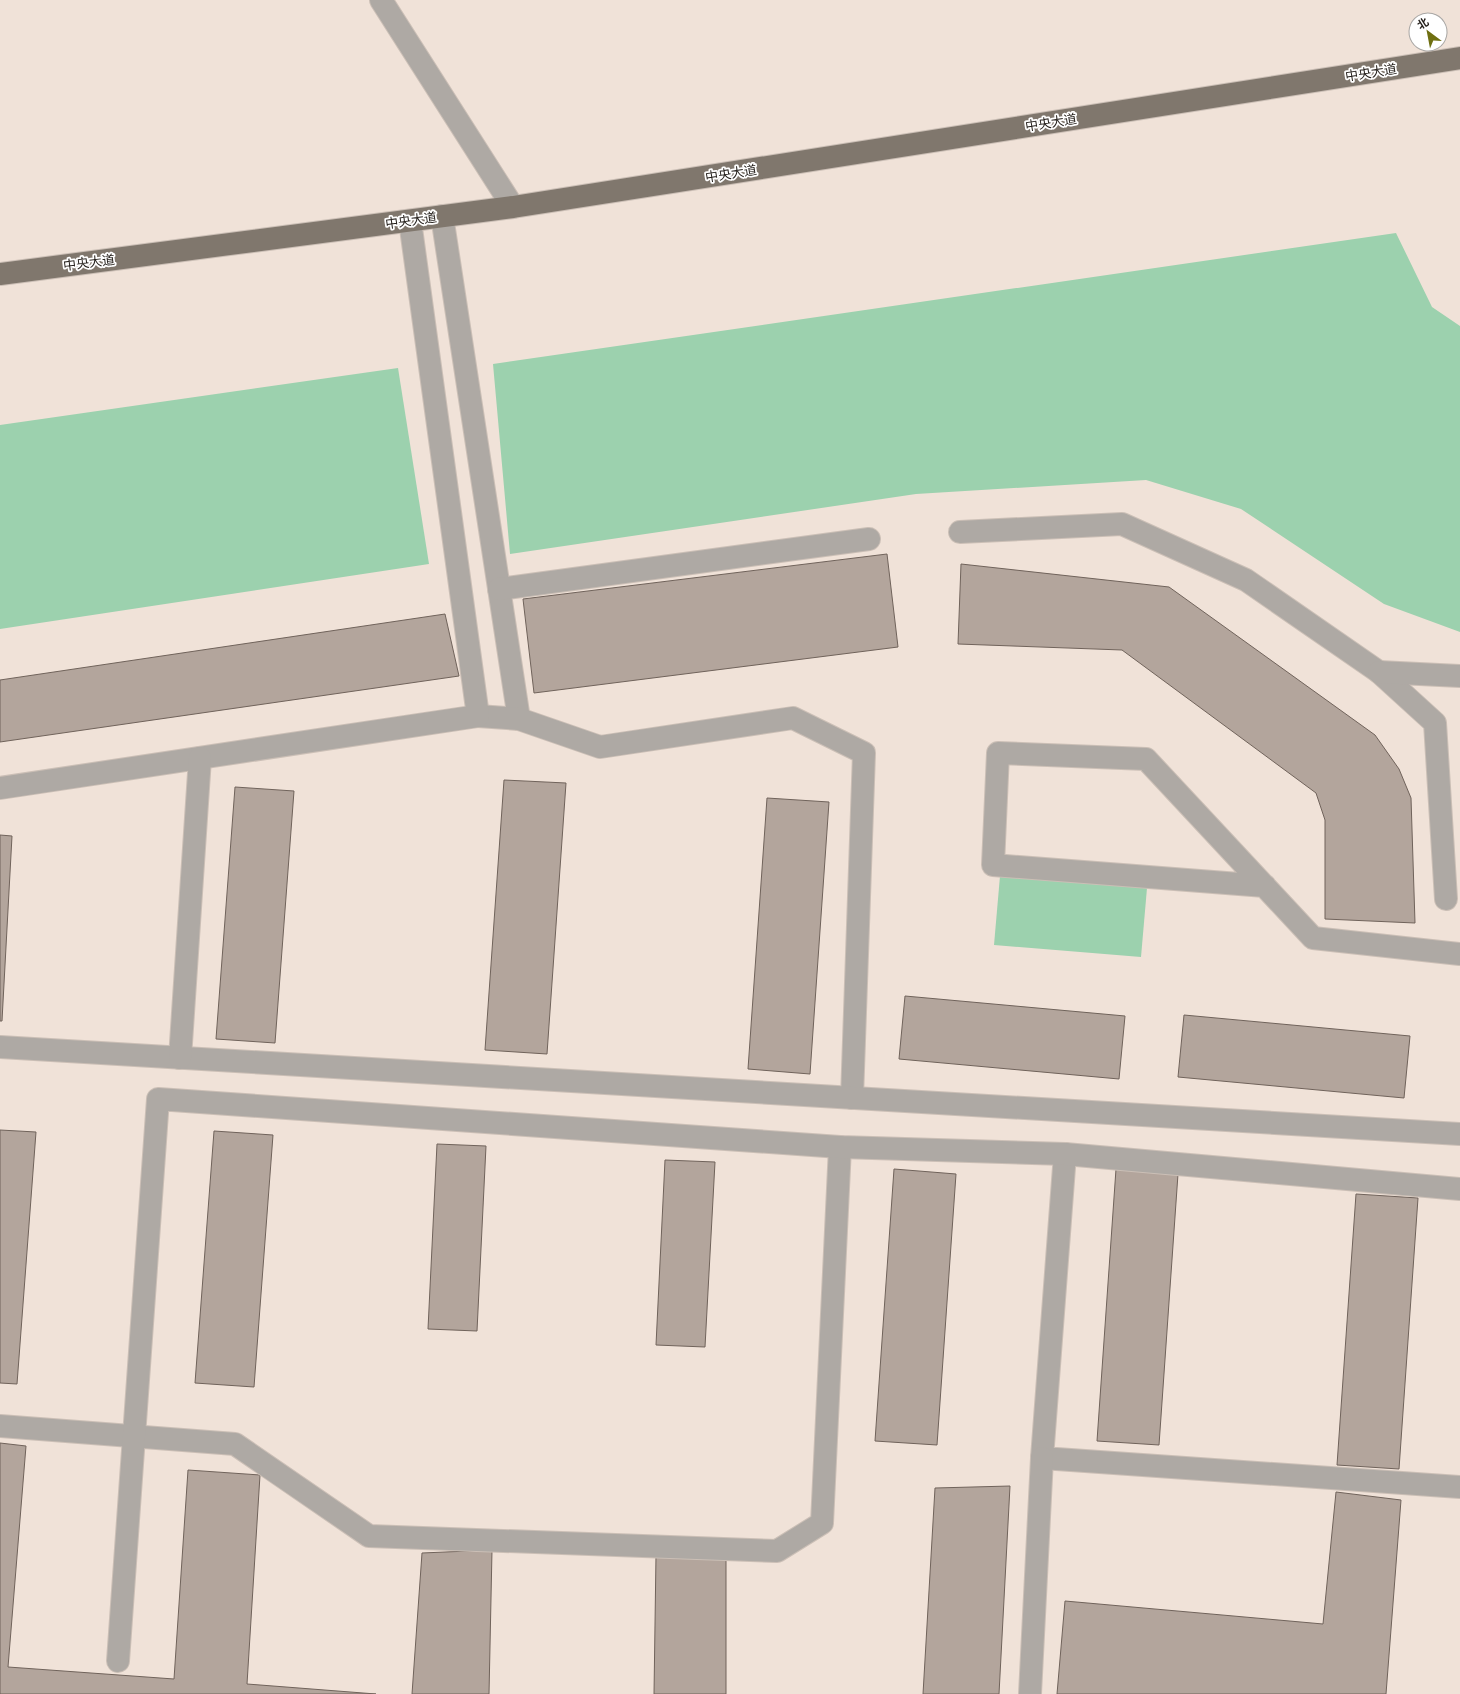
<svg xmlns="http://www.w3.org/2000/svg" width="1460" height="1694" font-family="Karla,'Noto Sans SC',sans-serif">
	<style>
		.green { fill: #9cd1ae }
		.building { fill: #b3a59c; stroke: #70635b }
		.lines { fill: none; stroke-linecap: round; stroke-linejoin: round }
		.minor-casing { stroke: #cbbfb6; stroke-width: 24 }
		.major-casing { stroke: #cbbfb6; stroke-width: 24 }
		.minor { stroke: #aea9a4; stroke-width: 22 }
		.major { stroke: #80776d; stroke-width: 22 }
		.labels { text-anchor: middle; stroke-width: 3.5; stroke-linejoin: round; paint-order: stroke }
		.street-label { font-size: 13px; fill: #25201c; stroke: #fff }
	</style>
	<rect width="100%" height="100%" fill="#f0e2d8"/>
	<g class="green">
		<polygon points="1396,233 1432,307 1460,326 1460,632 1384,604 1241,509 1146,480 916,494 510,554 493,364"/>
		<polygon points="398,368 429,564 0,629 0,425"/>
		<polygon points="1000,876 1147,888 1141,957 994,945"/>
	</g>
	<g class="building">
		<polygon points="887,554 898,647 534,693 523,599"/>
		<polygon points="961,564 1169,587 1375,735 1399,769 1411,798 1415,923 1325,919 1325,820 1316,793 1122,650 958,644"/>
		<polygon points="445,614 459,676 0,742 0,680"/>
		<polygon points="504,780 566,783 547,1054 485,1050"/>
		<polygon points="235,787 294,791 275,1043 216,1039"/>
		<polygon points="767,798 829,802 810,1074 748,1069"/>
		<polygon points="0,835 12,836 2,1021 0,1021"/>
		<polygon points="905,996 1125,1016 1119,1079 899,1059"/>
		<polygon points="1184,1015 1410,1036 1404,1098 1178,1077"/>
		<polygon points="0,1130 36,1132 17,1384 0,1383"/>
		<polygon points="214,1131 273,1135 254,1387 195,1383"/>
		<polygon points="437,1144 486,1146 477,1331 428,1329"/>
		<polygon points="665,1160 715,1162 705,1347 656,1345"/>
		<polygon points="894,1169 956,1174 937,1445 875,1441"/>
		<polygon points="1116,1169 1178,1174 1159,1445 1097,1441"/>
		<polygon points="1356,1194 1418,1198 1399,1469 1337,1465"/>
		<polygon points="0,1443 26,1446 8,1667 174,1679 188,1470 260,1475 247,1684 376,1694 0,1694"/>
		<polygon points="1010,1486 999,1694 923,1694 935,1488"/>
		<polygon points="1336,1492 1401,1500 1386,1694 1057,1694 1065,1601 1323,1624"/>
		<polygon points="492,1550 489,1694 412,1694 422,1553"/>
		<polygon points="656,1555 726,1559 726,1694 654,1694"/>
	</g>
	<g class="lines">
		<defs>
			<g id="minor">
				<polyline points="381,0 513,207"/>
				<polyline points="442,216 519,719"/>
				<polyline points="960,532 1122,524 1246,580 1379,672 1435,723 1446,899"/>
				<polyline points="499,589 869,539"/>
				<polyline points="1379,672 1460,676"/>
				<polyline points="478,716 519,719 600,747 793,718 864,753 852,1098"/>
				<polyline points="0,788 478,716 410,221"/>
				<polyline points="1265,886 993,865 998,753 1146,759 1313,938 1460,954"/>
				<polyline points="0,1047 1460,1134"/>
				<polyline points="180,1058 200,758"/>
				<polyline points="1065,1154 1042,1458 1460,1487"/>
				<polyline points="0,1426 235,1444 369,1536 777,1551 822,1523 840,1147"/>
				<polyline points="118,1661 158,1099 840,1147 1065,1154 1460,1189"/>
				<polyline points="1030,1694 1042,1458"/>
			</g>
			<polyline id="major" points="0,274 513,207 1460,58"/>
		</defs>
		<use href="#minor" class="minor-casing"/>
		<use href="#major" class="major-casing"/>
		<use href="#minor" class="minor"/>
		<use href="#major" class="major"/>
	</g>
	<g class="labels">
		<g class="street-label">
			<text transform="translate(1371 72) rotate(-9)" y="5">中央大道</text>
			<text transform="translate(1051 122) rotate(-9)" y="5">中央大道</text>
			<text transform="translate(731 173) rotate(-9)" y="5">中央大道</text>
			<text transform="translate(411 220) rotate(-8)" y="5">中央大道</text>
			<text transform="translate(89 262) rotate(-7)" y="5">中央大道</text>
		</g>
	</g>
	<g transform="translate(1428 32) rotate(328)"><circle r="19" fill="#ffffff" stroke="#a8a6a4"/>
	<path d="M0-3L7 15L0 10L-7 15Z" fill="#6f6f11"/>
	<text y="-6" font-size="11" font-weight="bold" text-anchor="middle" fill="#25201c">北</text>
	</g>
</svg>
